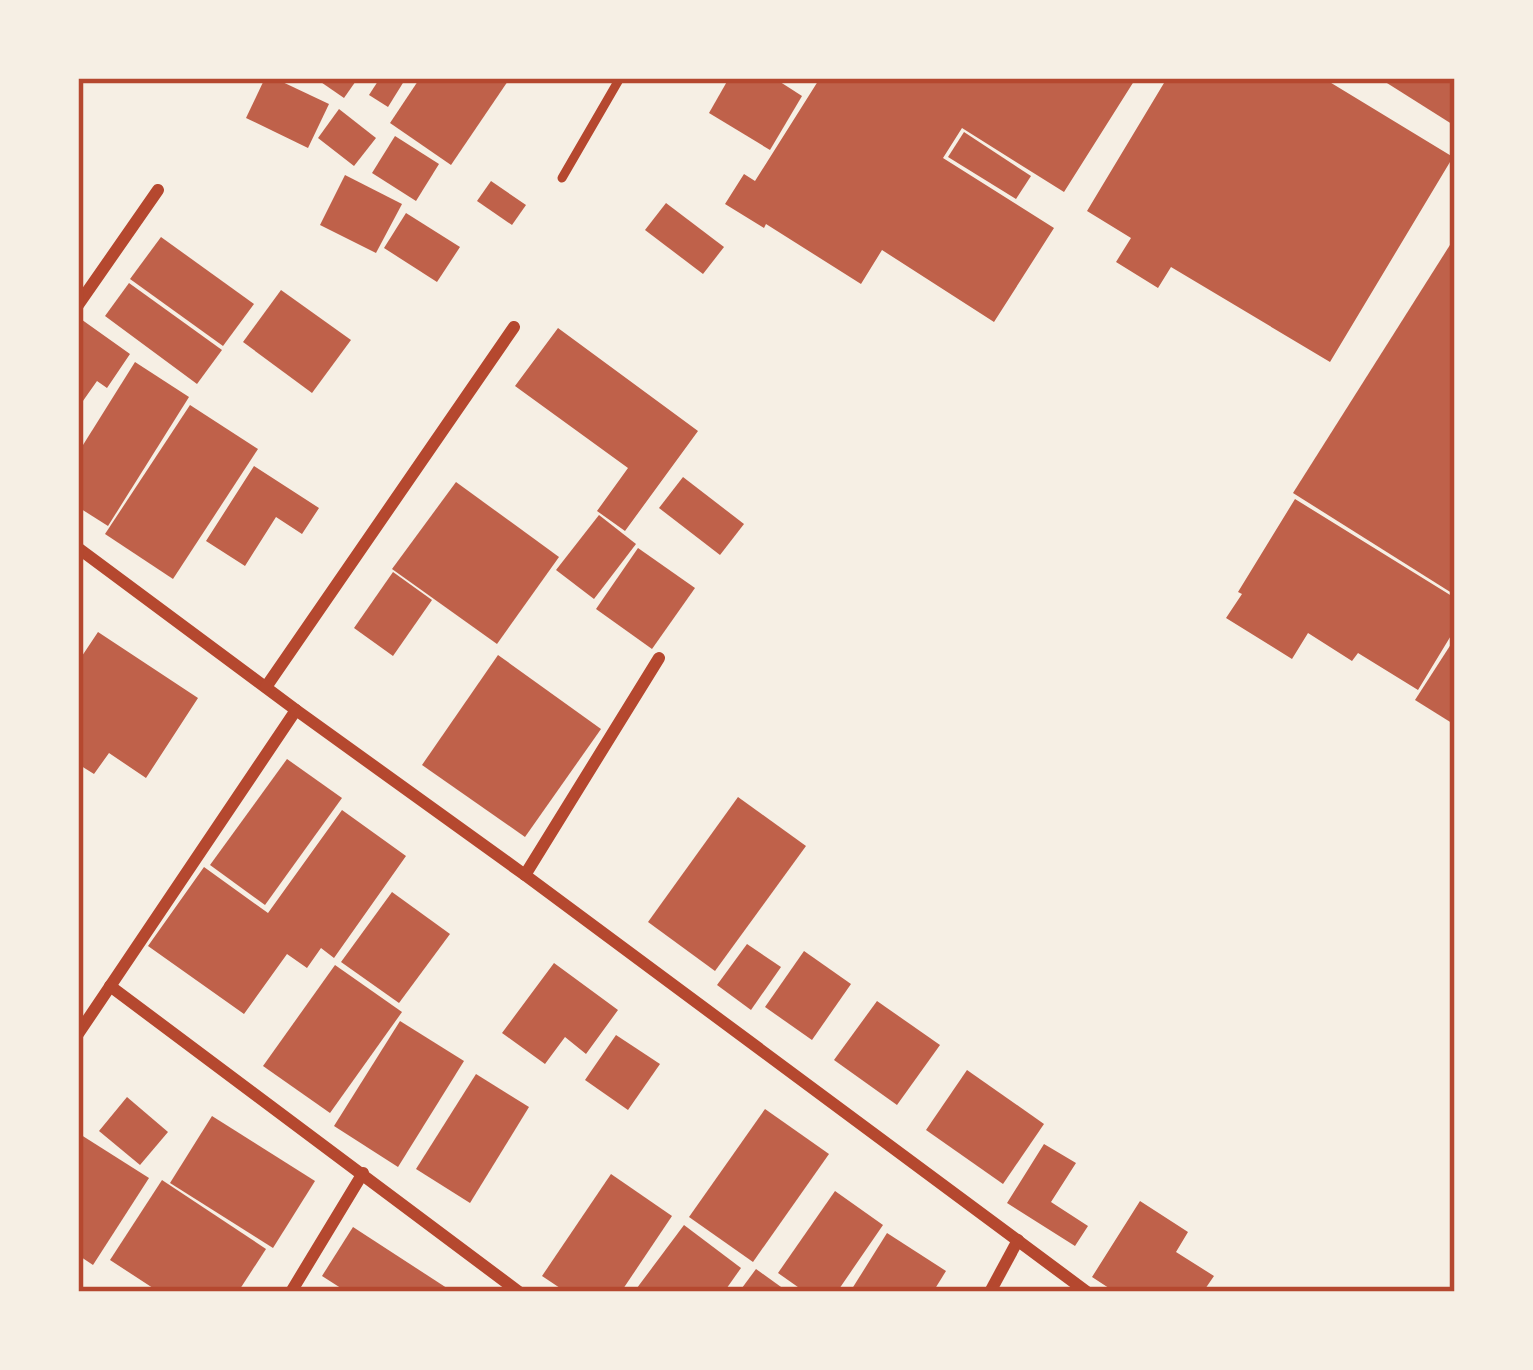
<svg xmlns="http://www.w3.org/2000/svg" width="1533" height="1370" font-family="Helvetica,sans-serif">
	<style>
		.building { fill: #bf614a }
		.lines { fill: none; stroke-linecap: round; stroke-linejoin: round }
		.service { stroke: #b5482f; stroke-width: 9 }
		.minor { stroke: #b5482f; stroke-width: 12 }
		.neatline { fill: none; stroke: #b5482f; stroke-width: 4.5 }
	</style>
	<rect width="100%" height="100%" fill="#f6efe4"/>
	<g class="building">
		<polygon points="265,78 274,78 329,104 308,148 246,118"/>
		<polygon points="315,78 358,78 344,98"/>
		<polygon points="380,78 406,78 388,107 369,95"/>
		<polygon points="420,78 510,78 451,165 390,123"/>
		<polygon points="729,78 774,78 802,96 770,150 709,113"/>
		<polygon points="820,78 1136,78 1064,192 962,128 943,158 1054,228 994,322 882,250 861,284 766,224 764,228 725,204 744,174 755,181"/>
		<polygon points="1167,78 1323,78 1453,157 1330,362 1171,267 1158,288 1116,262 1131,238 1087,211"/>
		<polygon points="1379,78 1455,78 1455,126"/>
		<polygon points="339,109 376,138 354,166 318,138"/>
		<polygon points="964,132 1031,176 1016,199 948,157"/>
		<polygon points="395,136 439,164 416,201 372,173"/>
		<polygon points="345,175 402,204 376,253 320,225"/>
		<polygon points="491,181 526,205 512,225 477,201"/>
		<polygon points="666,203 724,247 703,274 645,230"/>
		<polygon points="406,213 460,247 437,282 384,248"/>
		<polygon points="161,237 254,304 223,346 130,279"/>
		<polygon points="1455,237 1455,595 1293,493"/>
		<polygon points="129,283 222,350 197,384 105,316"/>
		<polygon points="281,290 351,340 312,393 243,342"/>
		<polygon points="78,317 130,354 107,388 97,381 78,408"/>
		<polygon points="558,328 698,431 625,531 597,511 628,468 515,386"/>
		<polygon points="135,362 189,397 108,526 78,507 78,453"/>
		<polygon points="190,405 258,449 173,579 105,534"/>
		<polygon points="254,466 319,508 302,534 276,517 245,566 206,541"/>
		<polygon points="683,477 744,524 720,555 659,508"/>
		<polygon points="456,482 559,557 497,644 392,569"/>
		<polygon points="1295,499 1455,598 1455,629 1418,690 1358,653 1352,661 1308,633 1292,659 1226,618 1242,594 1238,592"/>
		<polygon points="599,515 636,544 594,599 556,570"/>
		<polygon points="638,548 695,588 652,649 596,609"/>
		<polygon points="393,572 432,600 393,656 354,628"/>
		<polygon points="98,632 198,698 146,778 109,753 94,774 78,764 78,662"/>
		<polygon points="1455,638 1455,725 1415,700"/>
		<polygon points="498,655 601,729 525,837 422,765"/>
		<polygon points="287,759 342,798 265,905 210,865"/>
		<polygon points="738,797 806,846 715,971 648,922"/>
		<polygon points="342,810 406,856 334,958 321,948 307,968 287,954 244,1014 148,946 204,867 268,913"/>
		<polygon points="392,892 450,934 399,1003 341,962"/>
		<polygon points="747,944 781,967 751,1010 717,985"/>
		<polygon points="804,951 851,984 812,1040 765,1007"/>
		<polygon points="554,963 618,1010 586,1054 565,1037 545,1064 502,1033"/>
		<polygon points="335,965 402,1012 330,1113 263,1066"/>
		<polygon points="877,1001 940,1045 897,1105 834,1060"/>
		<polygon points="400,1021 464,1061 398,1167 334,1126"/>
		<polygon points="616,1035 660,1064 628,1110 585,1080"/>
		<polygon points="967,1070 1044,1124 1003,1184 926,1130"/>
		<polygon points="476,1074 529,1107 470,1203 416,1169"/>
		<polygon points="127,1097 168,1132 140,1165 99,1131"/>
		<polygon points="765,1109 829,1154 753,1262 689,1217"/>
		<polygon points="212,1116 315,1181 273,1248 170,1183"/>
		<polygon points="78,1133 149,1178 93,1265 78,1255"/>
		<polygon points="1044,1144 1076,1163 1051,1202 1088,1226 1075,1246 1007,1203"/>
		<polygon points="611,1174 672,1216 621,1292 566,1292 542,1276"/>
		<polygon points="162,1180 266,1249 238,1292 159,1292 110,1260"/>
		<polygon points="835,1191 883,1225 837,1292 805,1292 778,1273"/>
		<polygon points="1140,1201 1188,1232 1176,1252 1214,1276 1203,1292 1115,1292 1092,1277"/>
		<polygon points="684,1225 741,1268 724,1292 634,1292"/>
		<polygon points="353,1227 453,1292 347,1292 322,1276"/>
		<polygon points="887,1233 946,1271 933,1292 850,1292"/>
		<polygon points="756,1269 788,1292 739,1292"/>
	</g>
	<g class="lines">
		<polyline class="service" points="562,178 620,78"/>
		<g class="minor">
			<polyline points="78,305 158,190"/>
			<polyline points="78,548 296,710 78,1034"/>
			<polyline points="266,687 514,327"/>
			<polyline points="296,710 525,875 1087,1292"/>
			<polyline points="525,875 659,658"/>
			<polyline points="110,986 519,1292"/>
			<polyline points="291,1292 363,1173"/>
			<polyline points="990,1292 1018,1240"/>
		</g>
	</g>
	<rect width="1533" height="1370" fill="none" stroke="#f6efe4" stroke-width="162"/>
	<rect x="81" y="81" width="1371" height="1208" class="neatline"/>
</svg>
